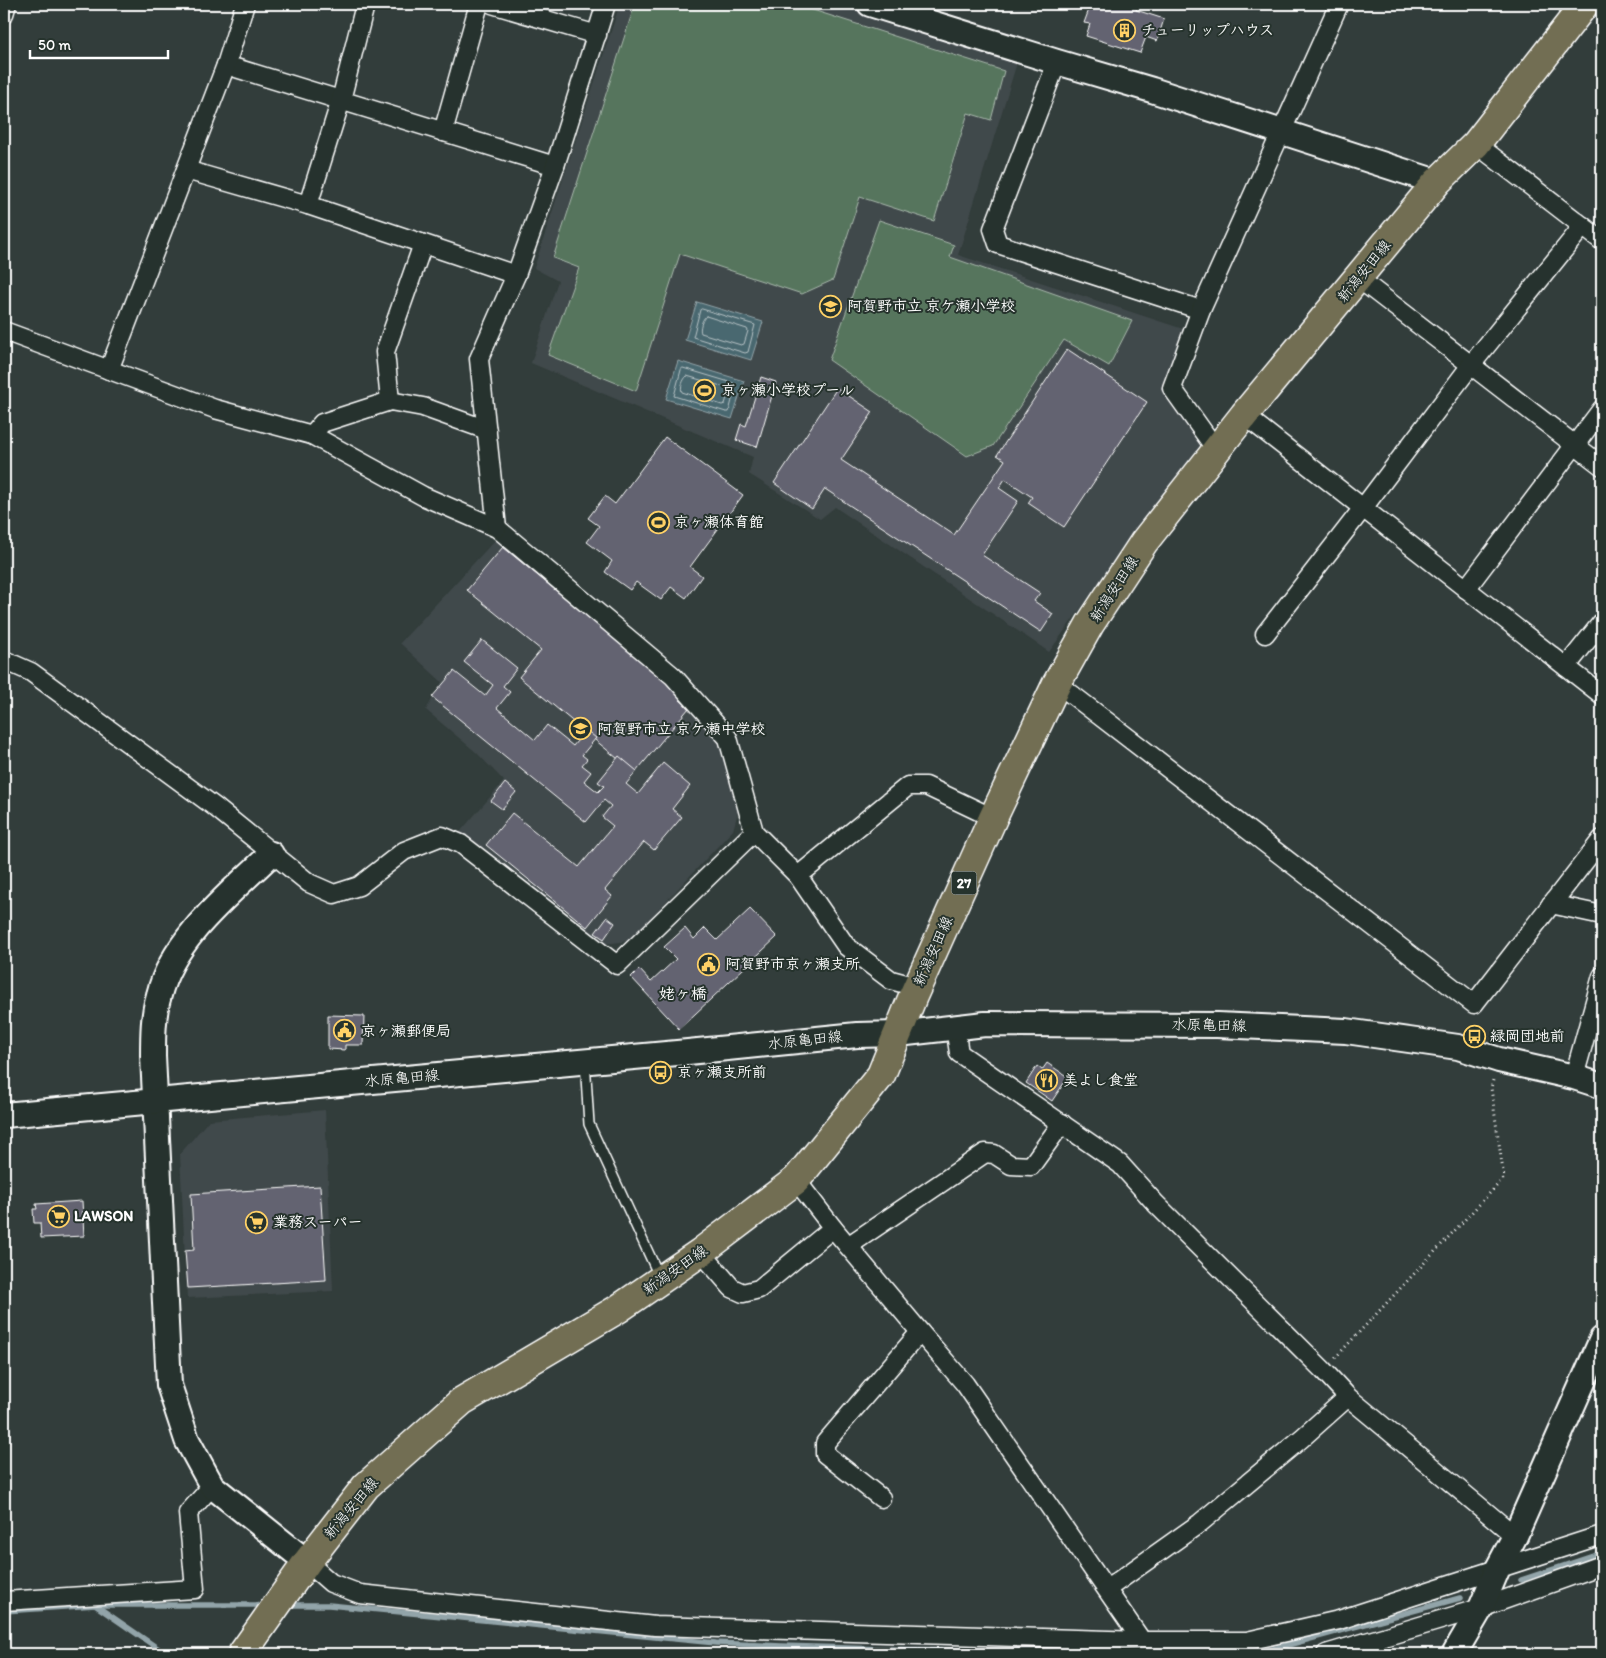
<svg xmlns="http://www.w3.org/2000/svg" width="1606" height="1658" font-family="Itim,'Klee One',sans-serif">
	<style>
		.built { fill: #41494b }
		.green { fill: #56745d; stroke: #aabaae }
		.water { fill: #4a6870; stroke: #92a4a9 }
		.lines { fill: none; stroke-linecap: round; stroke-linejoin: round }
		.shore { stroke: #b7c3c6; stroke-width: 1 }
		.stream { stroke: #92a4a9; stroke-width: 5.5 }
		.building { fill: #646471; stroke: #fff }
		.lane-casing { stroke: #fff; stroke-width: 12 }
		.street-casing { stroke: #fff; stroke-width: 21 }
		.secondary-casing { stroke: #fff; stroke-width: 28 }
		.primary-casing { stroke: #fff; stroke-width: 31 }
		.path { stroke: #fff; stroke-width: 3; stroke-dasharray: 1 4; stroke-linecap: butt }
		.lane { stroke: #26332d; stroke-width: 9 }
		.street { stroke: #26332d; stroke-width: 18 }
		.secondary { stroke: #26332d; stroke-width: 24 }
		.primary { stroke: #726e52; stroke-width: 28 }
		.labels { text-anchor: middle; stroke-width: 4; stroke-linejoin: round; paint-order: stroke }
		.shield { fill: #26332d; stroke: #bec2c0; stroke-width: 1 }
		.shield-label { font-size: 14px; font-weight: bold; fill: #fff }
		.poi-label { font-size: 15px; font-weight: bold; fill: #fff; stroke: #26332d; text-anchor: start }
		.street-label { font-size: 15px; fill: #fff; stroke: #26332d }
		.neighbourhood-label { font-size: 16px; font-weight: bold; fill: #fff; stroke: #26332d }
	</style>
	<rect width="100%" height="100%" fill="#323d3b"/>
	<filter id="ink" filterUnits="userSpaceOnUse"><feTurbulence type="fractalNoise" baseFrequency=".02" numOctaves="2"/><feDisplacementMap in="SourceGraphic" scale="10" xChannelSelector="R" yChannelSelector="G"/><feConvolveMatrix kernelMatrix="1 2 1 2 8 2 1 2 1" color-interpolation-filters="sRGB"/></filter>
	<g filter="url(#ink)">
		<g class="built">
			<polygon points="620,4 849,4 1019,56 958,255 1189,331 1161,386 1203,441 1049,652 835,507 820,519 749,474 753,457 531,363 558,281 534,268"/>
			<polygon points="497,538 684,693 729,747 742,798 733,830 629,941 603,944 460,832 504,781 477,753 426,710 442,682 400,643"/>
			<polygon points="325,1110 333,1291 187,1298 180,1154 209,1120"/>
		</g>
		<g class="green">
			<polygon points="635,4 794,4 1004,71 991,120 968,113 934,221 860,197 833,280 802,294 680,254 636,391 548,355 579,268 553,258"/>
			<polygon points="879,220 954,245 950,257 1132,321 1109,366 1064,340 993,446 967,456 829,360"/>
		</g>
		<g class="water">
			<polygon points="697,302 763,322 751,360 685,340"/>
			<polygon points="678,361 744,381 732,419 666,399"/>
		</g>
		<g class="lines">
			<g class="shore">
				<polygon points="702,309 755,325 748,352 745,353 693,337 700,310"/>
				<path d="M706,316l41,13 1,2 -4,13 -3,1 -40,-12c-2,-4 1,-14 5,-17z"/>
				<polygon points="683,368 736,384 729,412 726,412 674,396 681,370"/>
				<path d="M687,376l41,12 1,3 -4,13 -3,1 -40,-13c-2,-4 1,-13 5,-16z"/>
			</g>
			<g class="stream">
				<polyline points="1521,1580 1602,1553"/>
				<polyline points="95,1605 166,1654"/>
				<polyline points="294,1605 329,1605 716,1643 781,1646 1045,1654"/>
				<polyline points="4,1611 95,1605 256,1605"/>
				<polyline points="1255,1654 1460,1598"/>
			</g>
		</g>
		<g class="building">
			<polygon points="1091,4 1138,5 1136,10 1164,19 1157,41 1146,37 1140,53 1086,36 1090,24 1084,23"/>
			<polygon points="1067,349 1147,402 1064,527 1028,503 1032,497 1005,479 999,488 1018,501 982,555 1040,593 1034,601 1053,614 1041,632 825,489 812,509 774,483 837,388 873,412 841,460 954,535 1005,460 997,455"/>
			<polygon points="761,377 776,382 757,447 736,440 741,424 746,426"/>
			<polygon points="665,437 743,495 690,567 702,576 686,598 671,587 661,600 636,582 630,590 605,572 612,561 587,542 599,526 588,518 605,496 615,504"/>
			<polygon points="503,547 683,695 680,700 689,708 635,773 519,677 541,650 467,590"/>
			<polygon points="482,640 517,668 503,686 510,692 497,708 535,740 547,725 573,746 586,730 596,738 582,755 587,759 582,765 591,772 584,781 598,792 604,786 598,782 619,756 637,771 626,784 638,794 663,763 690,786 672,809 682,817 654,850 644,842 605,890 612,896 587,927 486,845 512,813 579,867 613,826 602,817 611,806 604,800 586,822 432,697 454,671 485,696 493,685 464,662"/>
			<polygon points="505,783 516,792 502,809 491,801"/>
			<polygon points="750,909 777,937 679,1029 631,977 639,969 651,982 676,959 664,947 685,928 694,939 705,928 717,940"/>
			<polygon points="607,917 615,923 604,939 595,933"/>
			<polygon points="328,1015 364,1016 363,1045 345,1045 345,1050 328,1049"/>
			<polygon points="1047,1063 1068,1077 1052,1101 1026,1083 1037,1066 1042,1070"/>
			<polygon points="320,1186 326,1280 188,1288 185,1251 194,1250 191,1194"/>
			<polygon points="82,1201 84,1236 41,1238 40,1223 34,1223 33,1209 37,1209 36,1204"/>
		</g>
		<g class="lines">
			<defs>
				<polyline id="lane" points="585,1061 589,1124 660,1278"/>
				<g id="street">
					<polyline points="492,4 597,35"/>
					<polyline points="4,14 7,4"/>
					<polyline points="1057,62 993,229 998,244 1201,310"/>
					<polyline points="226,65 555,166"/>
					<polyline points="443,132 479,4"/>
					<polyline points="1476,144 1602,241"/>
					<polyline points="186,170 308,205 516,275"/>
					<polyline points="308,205 341,100 364,9"/>
					<polyline points="1358,278 1602,466"/>
					<polyline points="4,331 215,409 312,435 423,496 497,528 673,676 728,738 754,832 798,876 846,946 891,980 917,987"/>
					<polyline points="109,370 226,65 245,4"/>
					<polyline points="390,401 385,352 423,244"/>
					<polyline points="1244,415 1602,695"/>
					<polyline points="312,435 322,423 390,401 423,407 487,430"/>
					<polyline points="1217,451 1172,388 1201,310 1339,4"/>
					<polyline points="497,528 479,359 516,275 555,166 606,4"/>
					<polyline points="1466,589 1602,409"/>
					<polyline points="1265,634 1363,508 1471,365 1583,226"/>
					<polyline points="4,660 31,672 215,807 309,883 334,894 359,886 404,851 442,836 461,844 617,965 754,832"/>
					<polyline points="1566,667 1602,622"/>
					<polyline points="1057,683 1474,1004 1602,839"/>
					<polyline points="798,876 908,786 926,786 993,818"/>
					<polyline points="1551,904 1602,915"/>
					<polyline points="955,1027 959,1053 1120,1164 1156,1204 1323,1370 1348,1397 1515,1536"/>
					<polyline points="1574,1077 1602,976"/>
					<polyline points="796,1180 833,1228 920,1332 965,1384 1142,1641 1154,1654"/>
					<polyline points="848,1246 985,1153 994,1154 1011,1165 1031,1166 1062,1123"/>
					<polyline points="701,1252 732,1288 743,1293 759,1289 833,1228"/>
					<polyline points="881,1498 825,1454 825,1443 920,1332"/>
					<polyline points="307,1562 331,1583 360,1594 655,1626 1142,1641 1247,1641 1339,1620 1602,1535"/>
					<polyline points="1107,1589 1200,1523 1302,1438 1348,1397"/>
					<polyline points="4,1601 195,1589 188,1513 212,1486"/>
					<polyline points="1326,1654 1481,1608 1602,1565"/>
				</g>
				<g id="secondary">
					<polyline points="870,4 1057,62 1152,90 1437,182"/>
					<path d="M271,854c-41,40 -98,84 -112,141 -6,20 -6,40 -6,61l16,329 18,55 25,46 95,76"/>
					<polyline points="4,1115 688,1052 857,1035 898,1034 985,1024 1217,1025 1346,1031 1458,1047 1499,1060 1574,1077 1602,1086"/>
					<polyline points="1454,1654 1481,1608 1497,1570 1515,1536 1602,1339"/>
				</g>
				<polyline id="primary" points="242,1654 307,1562 366,1486 462,1401 618,1309 701,1252 796,1180 881,1075 913,996 993,818 1057,683 1090,624 1144,542 1244,415 1437,182 1476,144 1585,4"/>
			</defs>
			<use href="#lane" class="lane-casing"/>
			<use href="#street" class="street-casing"/>
			<use href="#secondary" class="secondary-casing"/>
			<use href="#primary" class="primary-casing"/>
			<polyline class="path" points="1335,1358 1504,1178 1491,1088 1493,1080"/>
			<use href="#lane" class="lane"/>
			<use href="#street" class="street"/>
			<use href="#secondary" class="secondary"/>
			<use href="#primary" class="primary"/>
		</g>
	</g>
	<defs>
		<symbol id="building-ring" viewBox="-11 -11 22 22"><circle r="9.5" fill="#26332d" stroke="#ffd166" stroke-width="1.5"/><path d="M-4-6H4V6H1V3H-1V6H-4ZM-2.5-4.3h1.7v1.8h-1.7ZM.8-4.3h1.7v1.8H.8ZM-2.5-1h1.7V.8h-1.7ZM.8-1h1.7V.8H.8Z" fill="#ffd166"/></symbol>
		<symbol id="school-ring" viewBox="-11 -11 22 22"><circle r="9.5" fill="#26332d" stroke="#ffd166" stroke-width="1.5"/><path d="M0-5L7-2L0 1L-7-2ZM-4 1L0 2.5L4 1V4Q0 6-4 4Z" fill="#ffd166"/></symbol>
		<symbol id="stadium-ring" viewBox="-11 -11 22 22"><circle r="9.5" fill="#26332d" stroke="#ffd166" stroke-width="1.5"/><path d="M0-5a6.5 5 0 1 0 0 10a6.5 5 0 1 0 0-10ZM-3.5-1.8h7v3.6h-7Z" fill="#ffd166"/></symbol>
		<symbol id="civic-ring" viewBox="-11 -11 22 22"><circle r="9.5" fill="#26332d" stroke="#ffd166" stroke-width="1.5"/><path d="M-.6-6.5H3V-4.5H.6V-3L4-1V1h2V6H-6V1h2V-1L-.6-3ZM-1.2 2.5V6h2.4V2.5Z" fill="#ffd166"/></symbol>
		<symbol id="bus-ring" viewBox="-11 -11 22 22"><circle r="9.5" fill="#26332d" stroke="#ffd166" stroke-width="1.5"/><path d="M-5-6H5V4H4V6H2V4H-2V6H-4V4H-5ZM-3.5-4V0h7V-4ZM-3.5 1.2v1.5H-2V1.2ZM2 1.2v1.5H3.5V1.2Z" fill="#ffd166"/></symbol>
		<symbol id="restaurant-ring" viewBox="-11 -11 22 22"><circle r="9.5" fill="#26332d" stroke="#ffd166" stroke-width="1.5"/><path d="M-5-6h1v4h1v-4h1v4h1v-4h1v5L-1.5 .5V6h-2V.5L-5-1ZM5-6V6H3V1.5H1.5Q1.5-4 5-6Z" fill="#ffd166"/></symbol>
		<symbol id="supermarket-ring" viewBox="-11 -11 22 22"><circle r="9.5" fill="#26332d" stroke="#ffd166" stroke-width="1.5"/><path d="M-6-5.5h2.5l.6 2H6L4.5 2H-2.5L-4.4-4H-6ZM-1.5 3.2a1.3 1.3 0 1 0 .1 0ZM3 3.2a1.3 1.3 0 1 0 .1 0Z" fill="#ffd166"/></symbol>
	</defs>
	<g fill-rule="evenodd">
		<use href="#building-ring" x="1112" y="18" width="25" height="25"/>
		<use href="#school-ring" x="818" y="294" width="25" height="25"/>
		<use href="#stadium-ring" x="692" y="378" width="25" height="25"/>
		<use href="#stadium-ring" x="646" y="510" width="25" height="25"/>
		<use href="#school-ring" x="568" y="716" width="25" height="25"/>
		<use href="#civic-ring" x="696" y="952" width="25" height="25"/>
		<use href="#civic-ring" x="332" y="1018" width="25" height="25"/>
		<use href="#bus-ring" x="1462" y="1024" width="25" height="25"/>
		<use href="#bus-ring" x="648" y="1060" width="25" height="25"/>
		<use href="#restaurant-ring" x="1034" y="1068" width="25" height="25"/>
		<use href="#supermarket-ring" x="46" y="1204" width="25" height="25"/>
		<use href="#supermarket-ring" x="244" y="1210" width="25" height="25"/>
	</g>
	<g class="labels">
		<rect class="shield" x="951.5" y="871.5" width="25" height="23" rx="4"/>
		<g class="shield-label">
			<text x="964" y="888">27</text>
		</g>
		<g class="poi-label">
			<text x="1141" y="35">チューリップハウス</text>
			<text x="847" y="311">阿賀野市立 京ケ瀬小学校</text>
			<text x="721" y="395">京ヶ瀬小学校プール</text>
			<text x="674" y="527">京ヶ瀬体育館</text>
			<text x="597" y="734">阿賀野市立 京ケ瀬中学校</text>
			<text x="725" y="969">阿賀野市京ヶ瀬支所</text>
			<text x="361" y="1036">京ヶ瀬郵便局</text>
			<text x="1490" y="1041">緑岡団地前</text>
			<text x="677" y="1077">京ヶ瀬支所前</text>
			<text x="1063" y="1085">美よし食堂</text>
			<text x="74" y="1221">LAWSON</text>
			<text x="273" y="1227">業務スーパー</text>
		</g>
		<g class="street-label">
			<text transform="translate(1364 271) rotate(-51)" y="5">新潟安田線</text>
			<text transform="translate(1114 589) rotate(-57)" y="5">新潟安田線</text>
			<text transform="translate(933 951) rotate(-66)" y="5">新潟安田線</text>
			<text transform="translate(1209 1025) rotate(1)" y="5">水原亀田線</text>
			<text transform="translate(805 1040) rotate(-6)" y="5">水原亀田線</text>
			<text transform="translate(402 1078) rotate(-5)" y="5">水原亀田線</text>
			<text transform="translate(675 1270) rotate(-35)" y="5">新潟安田線</text>
			<text transform="translate(351 1508) rotate(-50)" y="5">新潟安田線</text>
		</g>
		<g class="neighbourhood-label">
			<text x="683" y="999">姥ヶ橋</text>
		</g>
	</g>
	<rect width="1606" height="1658" fill="none" stroke="#26332d" stroke-width="20"/>
	<rect x="10" y="10" width="1586" height="1638" fill="none" stroke="#fff" stroke-width="2" filter="url(#ink)"/>
	<path d="M30 50v8h138v-8" fill="none" stroke="#ffffff" stroke-width="2.5"/>
	<text x="38" y="50" font-size="15" fill="#ffffff" stroke="#26332d" stroke-width="4" paint-order="stroke">50 m</text>
</svg>
